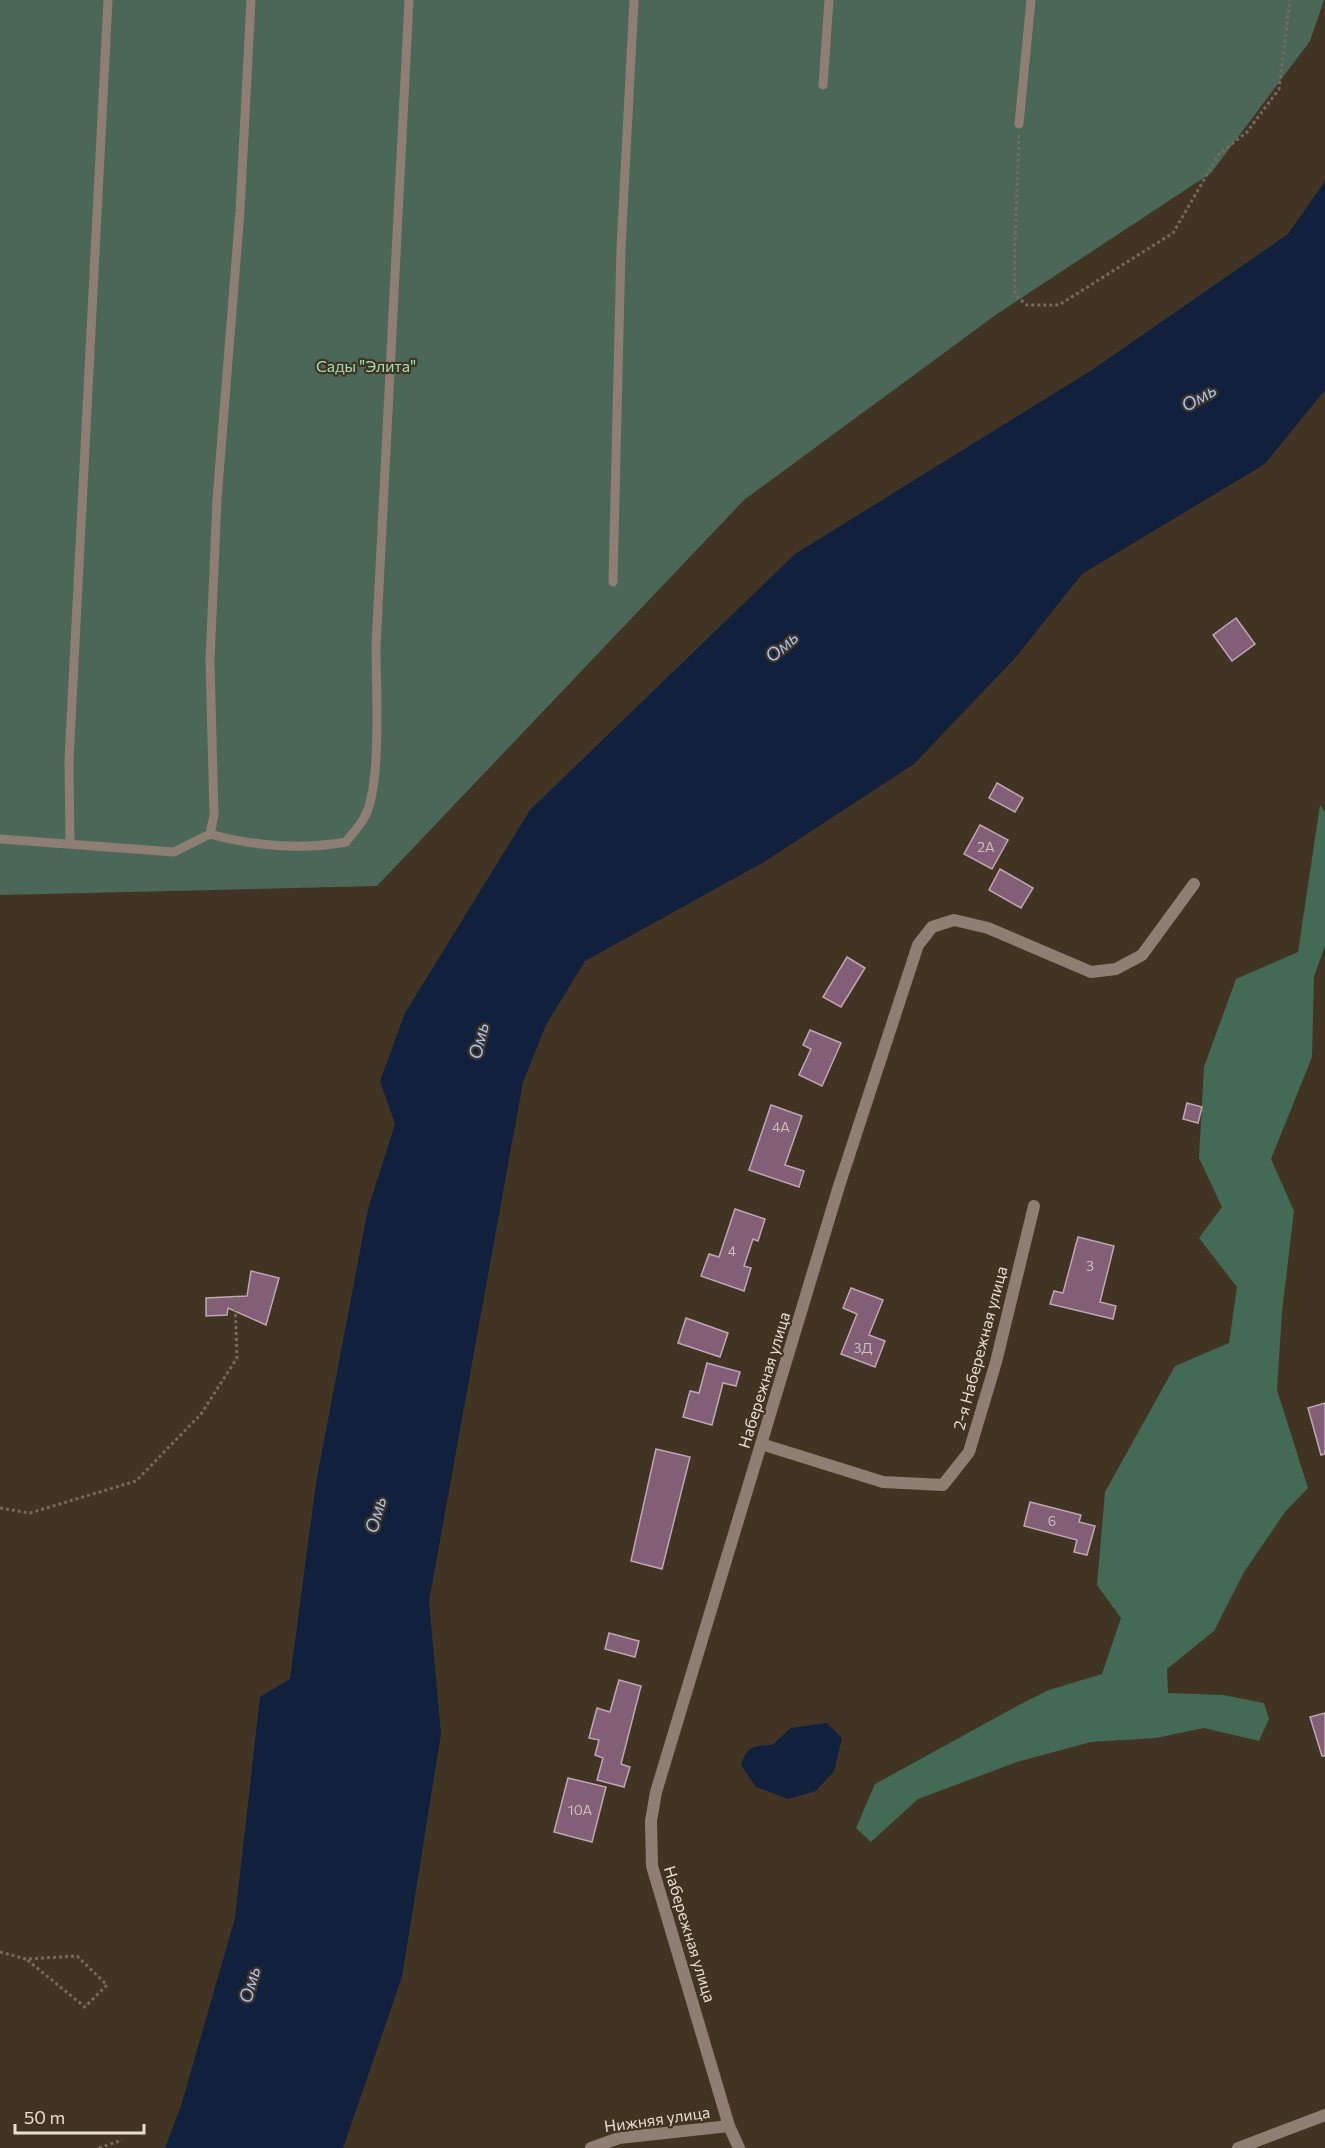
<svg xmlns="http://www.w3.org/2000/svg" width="1325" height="2148" font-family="Commissioner,sans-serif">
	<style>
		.green { fill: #4b6758 }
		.forest { fill: #426a55 }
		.water { fill: #11213d }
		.building { fill: #825f77; stroke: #bea6b5; stroke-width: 1.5 }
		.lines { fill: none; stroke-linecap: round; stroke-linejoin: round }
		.path { stroke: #766a5a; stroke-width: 3; stroke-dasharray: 3 3; stroke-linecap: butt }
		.service { stroke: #8e7e73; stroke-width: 9 }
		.minor { stroke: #8e7e73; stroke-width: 12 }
		.labels { text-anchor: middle; stroke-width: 4.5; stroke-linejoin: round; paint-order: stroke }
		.number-label { font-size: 14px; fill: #cdbebc }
		.park-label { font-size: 16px; fill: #9be0bb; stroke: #423422 }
		.street-label { font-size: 16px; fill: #e6ddd3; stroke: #423422 }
		.water-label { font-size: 18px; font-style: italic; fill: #a1c1f9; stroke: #423422 }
	</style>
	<rect width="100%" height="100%" fill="#423422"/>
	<polygon class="green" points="0,0 1324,0 1310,41 1211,173 997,314 744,500 377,886 0,895"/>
	<polygon class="forest" points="1320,805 1325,812 1325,946 1314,976 1312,1057 1271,1159 1294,1211 1282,1312 1277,1390 1308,1488 1285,1512 1244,1572 1214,1631 1167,1669 1168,1693 1223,1695 1264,1703 1269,1719 1259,1741 1204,1728 1156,1738 1091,1742 1017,1762 918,1799 871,1842 856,1828 875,1784 1019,1705 1049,1690 1102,1674 1121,1618 1097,1585 1105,1492 1175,1366 1229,1343 1237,1287 1199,1238 1222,1207 1199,1158 1204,1067 1236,979 1298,952"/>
	<g class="water">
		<polygon points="1325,181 1325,390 1265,464 1082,574 1016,657 914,764 764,862 585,961 546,1025 523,1082 429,1601 441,1734 402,1977 343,2148 165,2148 181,2106 235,1918 260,1697 290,1679 316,1483 368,1209 395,1124 380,1081 405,1013 530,810 795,554 1092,370 1288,234"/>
		<path d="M827,1723l15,15 -8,33 -18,20 -28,8 -32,-12 -15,-22c6,-18 12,-20 31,-20l19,-17z"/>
	</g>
	<g class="building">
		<polygon points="1236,618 1255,644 1232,661 1213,635"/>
		<polygon points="997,783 1023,798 1015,812 989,798"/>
		<polygon points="980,825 1008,840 992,869 964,854"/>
		<polygon points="1000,869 1033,888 1021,908 989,890"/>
		<polygon points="847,957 865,968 841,1007 823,997"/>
		<polygon points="810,1030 841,1043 822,1086 799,1075 811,1049 803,1045"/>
		<polygon points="1187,1103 1202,1107 1198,1123 1183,1119"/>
		<polygon points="771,1105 802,1116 785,1165 804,1171 799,1187 749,1170"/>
		<polygon points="735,1209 765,1219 758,1241 753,1239 744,1266 751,1268 744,1291 701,1276 709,1254 719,1257"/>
		<polygon points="1078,1237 1114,1246 1100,1302 1116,1306 1113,1319 1050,1304 1054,1291 1063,1293"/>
		<polygon points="251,1271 279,1278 266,1325 228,1308 227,1315 206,1316 206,1298 247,1296"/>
		<polygon points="851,1288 883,1300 869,1335 885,1341 875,1367 841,1354 857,1314 843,1308"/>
		<polygon points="686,1318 728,1333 720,1357 678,1343"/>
		<polygon points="707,1363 740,1372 736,1386 723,1383 712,1425 683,1417 690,1391 699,1393"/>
		<polygon points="1325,1403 1325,1454 1321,1455 1308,1408"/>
		<polygon points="656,1449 690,1457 662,1569 631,1561"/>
		<polygon points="1030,1502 1081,1515 1079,1522 1095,1526 1087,1555 1074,1552 1077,1540 1024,1526"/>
		<polygon points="609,1633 639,1641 635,1657 605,1649"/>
		<polygon points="619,1680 641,1686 621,1764 630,1767 624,1787 597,1780 603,1758 595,1755 599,1740 589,1738 597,1708 610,1712"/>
		<polygon points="1325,1713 1325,1756 1322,1756 1310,1717"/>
		<polygon points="568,1778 606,1787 592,1842 554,1832"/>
	</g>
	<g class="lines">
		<g class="path">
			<path d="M1019,135c-1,54 -6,107 -4,160l12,10h32l114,-72 46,-79 28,-22 32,-43 11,-89"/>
			<polyline points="0,1508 30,1513 136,1481 201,1414 237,1358 235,1297"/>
			<polyline points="0,1952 26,1959 77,1956 107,1985 85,2007 26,1959"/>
			<polyline points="99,2148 122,2140"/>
		</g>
		<g class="service">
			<polyline points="823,85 829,0"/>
			<polyline points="1019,124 1031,0"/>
			<polyline points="613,582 621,248 634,0"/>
			<path d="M210,834c42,12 93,16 136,8 6,-8 15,-17 19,-26 17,-31 11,-132 11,-170l33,-646"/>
			<polyline points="0,839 174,852 210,834 214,815 210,661 217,499 240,211 251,0"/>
			<polyline points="70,843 69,760 108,0"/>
		</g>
		<g class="minor">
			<polyline points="761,1444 883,1482 943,1485 969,1452 996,1362 1034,1206"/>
			<polyline points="591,2148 619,2138 729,2126"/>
			<polyline points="739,2148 729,2126 652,1866 651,1821 656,1792 839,1186 918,945 932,927 954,920 988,928 1091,972 1116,969 1142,955 1194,884"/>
			<polyline points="1238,2148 1325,2115"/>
		</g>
	</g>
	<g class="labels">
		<g class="number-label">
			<text x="986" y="852">2А</text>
			<text x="781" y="1132">4А</text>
			<text x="732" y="1256">4</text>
			<text x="1090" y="1271">3</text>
			<text x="863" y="1353">3Д</text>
			<text x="1052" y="1526">6</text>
			<text x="580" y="1815">10А</text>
		</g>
		<g class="park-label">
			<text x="366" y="372">Сады "Элита"</text>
		</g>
		<g class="street-label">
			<text transform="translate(980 1348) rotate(-75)" y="6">2-я Набережная улица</text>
			<text transform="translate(764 1380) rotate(-73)" y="6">Набережная улица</text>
			<text transform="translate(690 1934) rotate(73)" y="6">Набережная улица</text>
			<text transform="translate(657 2119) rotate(-8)" y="6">Нижняя улица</text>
		</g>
		<g class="water-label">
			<text transform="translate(1199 398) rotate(-30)" y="6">Омь</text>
			<text transform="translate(782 647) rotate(-41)" y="6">Омь</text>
			<text transform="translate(479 1041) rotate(-77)" y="6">Омь</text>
			<text transform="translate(376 1515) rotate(-75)" y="6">Омь</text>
			<text transform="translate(250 1985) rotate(-75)" y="6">Омь</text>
		</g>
	</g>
	<path d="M15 2124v9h129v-9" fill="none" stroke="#e6ddd3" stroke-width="3"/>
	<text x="24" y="2124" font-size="18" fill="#e6ddd3" stroke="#423422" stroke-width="4.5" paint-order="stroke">50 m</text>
</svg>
